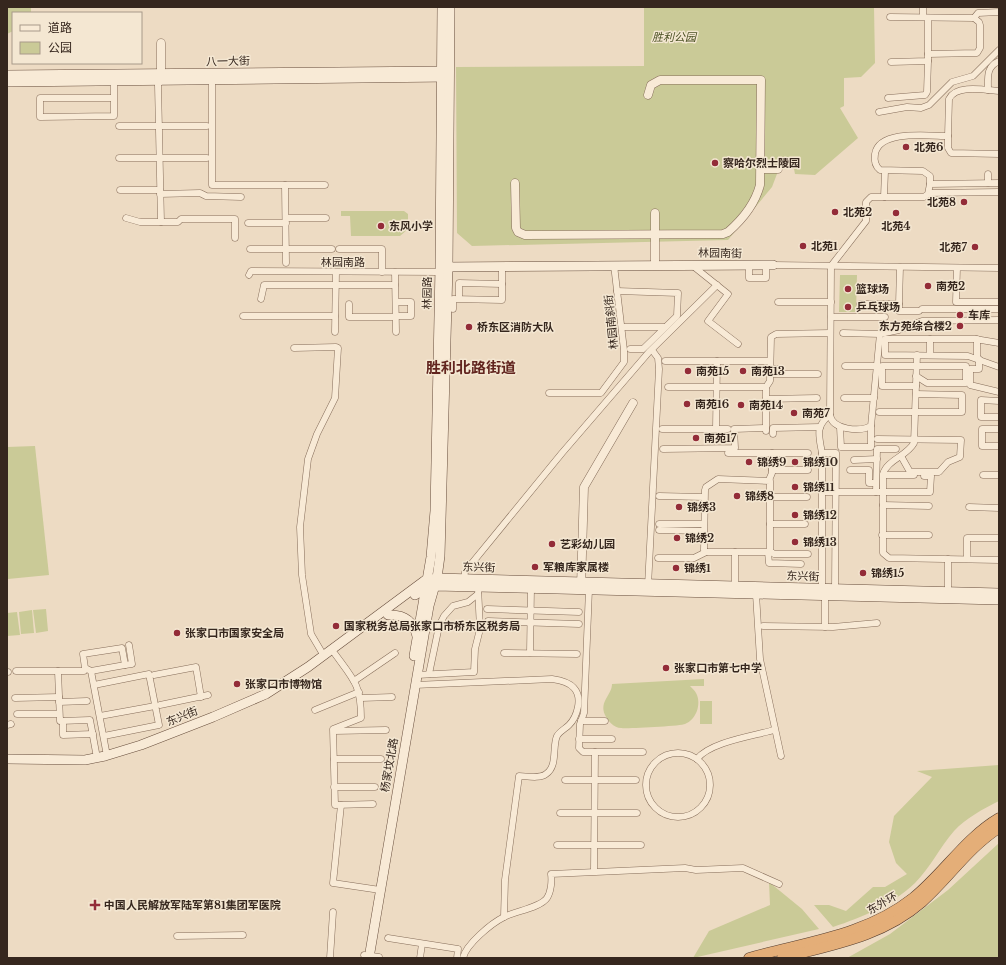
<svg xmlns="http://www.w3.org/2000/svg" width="1006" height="965" font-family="'Libre Baskerville','Noto Sans SC',serif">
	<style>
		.green { fill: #caca97 }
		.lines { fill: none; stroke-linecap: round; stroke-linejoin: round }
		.minor-casing { stroke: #866d5a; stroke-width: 7 }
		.tertiary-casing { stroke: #866d5a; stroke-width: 9 }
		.secondary-casing { stroke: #684e3d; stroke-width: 10 }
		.trunk-casing { stroke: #543c2e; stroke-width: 11 }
		.minor { stroke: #f8ead6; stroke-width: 6 }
		.tertiary { stroke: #f8ead6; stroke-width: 8 }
		.secondary { stroke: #f8ead6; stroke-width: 9 }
		.trunk { stroke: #e4ae78; stroke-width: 10 }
		.poi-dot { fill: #932c38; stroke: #f4e7d2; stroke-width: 1.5 }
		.labels { text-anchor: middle; stroke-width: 3; stroke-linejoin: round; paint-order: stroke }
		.park-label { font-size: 11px; font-style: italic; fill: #4c5225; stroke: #f4e7d2 }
		.street-label { font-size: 11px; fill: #36271e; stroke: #f4e7d2 }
		.poi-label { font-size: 11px; font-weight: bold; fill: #36271e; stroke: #f4e7d2; text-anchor: start }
		.district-label { font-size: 15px; font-weight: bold; fill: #62251f; stroke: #f4e7d2 }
	</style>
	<rect width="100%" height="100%" fill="#eddbc3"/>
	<g class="green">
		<polygon points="7,7 31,7 31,13 13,13 13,31 7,34"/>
		<polygon points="644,7 874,7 875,63 861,77 844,78 844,106 840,108 858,138 815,175 795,174 794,169 780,166 772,187 728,240 472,246 457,233 456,67 644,66"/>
		<polygon points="341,211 404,211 408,214 408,229 400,236 351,236 350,216 341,216"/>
		<polygon points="840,275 857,275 856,312 839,312"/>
		<polygon points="35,446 49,575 8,579 7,447"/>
		<polygon points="46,609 48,631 36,633 33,610"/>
		<polygon points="32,610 34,633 21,634 19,612"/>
		<polygon points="17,612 20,635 7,636 7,613"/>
		<path d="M704,679v7h-14c2,2 5,5 6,7 6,11 0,27 -11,31 -4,2 -59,5 -64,4 -7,0 -13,-7 -16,-13 -6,-14 7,-20 7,-31z"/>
		<rect x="700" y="701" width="12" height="23"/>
		<path d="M999,765v36c-16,8 -33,17 -45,30 -14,16 -24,37 -39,52 -23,22 -52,34 -82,44l-19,-22h15l17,6 27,-24h12l22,-13 -11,-11 -7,-21 5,-26 38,-39 -15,-6z"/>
		<polygon points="999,843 999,958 847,958 890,934 948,890"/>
		<polygon points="769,882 802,909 819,929 693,958 709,931 770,905"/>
	</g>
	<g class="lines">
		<defs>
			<g id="minor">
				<polyline points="923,7 923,16"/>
				<polyline points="890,17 974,18 978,13 999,12"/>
				<polyline points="928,54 977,53 980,48 980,25 979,22 974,18"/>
				<polyline points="891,62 928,61 928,18"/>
				<polyline points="212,80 212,185 325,185"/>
				<polyline points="114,81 114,116 40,117 40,98 114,98"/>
				<path d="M988,90c0,-13 -2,-23 11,-29"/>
				<polyline points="888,98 925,95 927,92 928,61"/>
				<polyline points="879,112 907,107 921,108 929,105 952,82 973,76 999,50"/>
				<polyline points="119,126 207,126"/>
				<polyline points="948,136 948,148 951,153 999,154"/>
				<polyline points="119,158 207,158"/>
				<polyline points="988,174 988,183"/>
				<path d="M930,184v-8l-7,-5 -43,-1c-5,-4 -6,-10 -5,-16 4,-25 55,-18 73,-18l1,-37c7,-15 36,-9 50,-8"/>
				<polyline points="285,185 286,263"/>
				<polyline points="120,190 160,190"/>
				<polyline points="929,193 999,192"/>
				<polyline points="160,194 200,193 206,196 241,197"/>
				<polyline points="884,197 885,171"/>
				<polyline points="126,218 140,222 178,222 181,219 235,219 235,238"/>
				<polyline points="286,218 326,218"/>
				<polyline points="161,222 158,85 161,80"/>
				<polyline points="248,223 286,223"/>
				<polyline points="250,249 332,249"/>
				<polyline points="339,249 382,249 382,272"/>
				<polyline points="749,265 749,278 766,278 766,265"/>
				<polyline points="773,265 999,268"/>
				<polyline points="693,266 728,294 708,321 738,344"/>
				<polyline points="957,268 956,302 999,302"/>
				<polyline points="395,272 396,332"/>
				<polyline points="249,275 251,271 440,272"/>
				<polyline points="338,285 395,285"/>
				<polyline points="617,291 678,293 677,316 643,349 630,349"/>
				<polyline points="459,296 459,283 502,284 502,267"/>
				<polyline points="261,299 264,285 336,285"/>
				<polyline points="396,302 411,302 411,316 396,316"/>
				<polyline points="778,302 831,302"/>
				<polyline points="349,304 349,317 396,317"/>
				<polyline points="860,304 899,304 900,267"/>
				<polyline points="899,304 899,311 919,311"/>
				<polyline points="453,309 453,299 502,300 502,284"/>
				<polyline points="922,309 999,309"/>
				<polyline points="243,316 335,316"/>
				<polyline points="831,317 885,317"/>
				<polyline points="622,327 665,327"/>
				<polyline points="335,332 336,272"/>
				<polyline points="843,333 880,334"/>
				<polyline points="930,339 930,355"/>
				<polyline points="977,339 977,358"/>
				<polyline points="999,343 975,339 885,339 885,355 968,356 999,367"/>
				<polyline points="294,348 336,347 338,348 335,398 317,434 308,459 300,527 302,575 311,634 324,656"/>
				<path d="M917,355l-3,88c-7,13 -27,17 -31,31v79l6,5 110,2"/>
				<polyline points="979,359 979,369 970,369 970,385 999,392"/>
				<polyline points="665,361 770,361"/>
				<polyline points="845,366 877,366"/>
				<polyline points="770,369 779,369"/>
				<polyline points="770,374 818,374"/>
				<polyline points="916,386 882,386 882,366 966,366 966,383 927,383 916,376"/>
				<polyline points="668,387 766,387"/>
				<polyline points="549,393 601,393 624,362 624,350 614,265"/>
				<polyline points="844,398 874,398"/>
				<polyline points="766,399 817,398"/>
				<polyline points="999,401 981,400 981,417 999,417"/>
				<polyline points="879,412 962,412 962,395 916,394"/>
				<path d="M830,415c2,15 30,17 41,11l9,-92 19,-4 23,-9 77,-1"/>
				<polyline points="840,427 841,447 871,447 871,426"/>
				<polyline points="662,429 716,429 717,361"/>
				<polyline points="716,429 728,429"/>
				<polyline points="999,429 982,429 982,446 999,446"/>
				<polyline points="766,431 766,387 770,381 771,337 776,334 830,333"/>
				<polyline points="773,434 773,428 820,427"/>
				<polyline points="877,439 961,440 960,457 948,462 939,472 910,472 901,456"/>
				<polyline points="663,449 735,448 734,429 766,428"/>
				<polyline points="728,453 808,453"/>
				<path d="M822,453c-3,-17 -7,-27 8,-38l1,-149 35,-45v-19l5,-5h53l4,-3 2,-10 69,-1"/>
				<polyline points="854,460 877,459"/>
				<polyline points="772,470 808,470"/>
				<polyline points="850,470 869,470 869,483 875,483"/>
				<polyline points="883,475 914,475"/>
				<polyline points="983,475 999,475"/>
				<polygon points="718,479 770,481 770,549 768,552 706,552 704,550 705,490 706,487"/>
				<polyline points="769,480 772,473 772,453"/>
				<polyline points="822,492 930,492 931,476 924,476"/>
				<polyline points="876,492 877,449 896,449"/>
				<polyline points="659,496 704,497"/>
				<polyline points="770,497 807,497"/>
				<polyline points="883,505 929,506"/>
				<polyline points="969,507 999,508"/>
				<polyline points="659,524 704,524"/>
				<polyline points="770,524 805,524"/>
				<polyline points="659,530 703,531"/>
				<polyline points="882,535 929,535"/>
				<polyline points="770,551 774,554 808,554"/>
				<polyline points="768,552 769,563 801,564"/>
				<polyline points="658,558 694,558 706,552"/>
				<polyline points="967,559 967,538 999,538"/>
				<polyline points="464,578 465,572 468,568 562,453 649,352 717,285"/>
				<polyline points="648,586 659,369 658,358 652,350"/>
				<polyline points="735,586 735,552"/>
				<polyline points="822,588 822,453 836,453 835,589"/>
				<polyline points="589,589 584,713 580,724 579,748 583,752 643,752"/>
				<polyline points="948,592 948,559"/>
				<polyline points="756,594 760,659 781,756"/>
				<polyline points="487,609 579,612"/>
				<polyline points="488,621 579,624"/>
				<polyline points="763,626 833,627 877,623"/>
				<polyline points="825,627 825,595"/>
				<polyline points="504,653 577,654"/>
				<polyline points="530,653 531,588"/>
				<path d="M335,654c19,26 26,31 26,64l-28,11 2,76 38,-1"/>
				<polyline points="125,665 132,664 129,645"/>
				<polyline points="16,671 84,671"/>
				<polyline points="58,671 60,721 90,720 97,758"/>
				<polyline points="91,671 85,668 83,654 122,648 125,665 91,671 107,756"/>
				<polyline points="7,672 8,672"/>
				<polyline points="429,674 439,626 444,616 453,606 468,602 478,594"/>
				<polyline points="154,675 196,667 201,697"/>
				<polyline points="417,675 474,672 475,649 480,629 478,587"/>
				<polyline points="354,681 395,653"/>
				<polyline points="94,685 149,674 159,725 104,736"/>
				<path d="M415,685l137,-6c7,1 17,3 22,9 9,10 3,29 -5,37 -4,4 -9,6 -12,11 -5,11 1,30 -11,38 -6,5 -20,2 -27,2l-14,104 -1,37"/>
				<polyline points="15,698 59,697"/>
				<polyline points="361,698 392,697"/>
				<polyline points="59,702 87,701"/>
				<polyline points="160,705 208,695"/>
				<polyline points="315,710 359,692"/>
				<polyline points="17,714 59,714"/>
				<polyline points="100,716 155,706"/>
				<polyline points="63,721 63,735 93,734"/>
				<polyline points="581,721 605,721"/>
				<polyline points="7,725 11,724"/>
				<polyline points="334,731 386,730"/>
				<polyline points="579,739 612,739"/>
				<circle cx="678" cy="785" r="32"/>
				<polyline points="334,759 381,759"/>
				<path d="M697,759c13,-17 56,-23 77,-29"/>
				<polyline points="565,780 636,780"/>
				<polyline points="334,787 375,787"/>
				<polyline points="341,805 333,883 380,890"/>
				<polyline points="560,813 637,813"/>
				<polyline points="557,845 641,845"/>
				<polyline points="594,871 595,752"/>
				<polyline points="177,936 243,935"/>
				<polyline points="388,938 458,949 457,958"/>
				<polyline points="364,955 379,957"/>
				<polyline points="330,958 333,912"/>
				<polyline points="420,958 422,944"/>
				<path d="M463,958c3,-14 29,-35 41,-41 11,-6 36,-9 43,-19 4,-6 5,-17 4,-24l134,-6 11,2 47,-2 36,16"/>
			</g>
			<g id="tertiary">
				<polyline points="161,78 161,43"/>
				<polyline points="761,169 778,169"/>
				<path d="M515,183l1,45 2,4 7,3 198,-1 5,-2c15,-13 27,-28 32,-47l1,-105h-101l-9,5 -3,10"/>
				<polyline points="655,213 655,265"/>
				<polyline points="581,587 584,487 633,403"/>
			</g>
			<g id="secondary">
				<polyline points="7,75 448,71"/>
				<polyline points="7,82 448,77"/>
				<polyline points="443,267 773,265"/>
				<polyline points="415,595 426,588 435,586 999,600"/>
				<path d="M388,615c16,-1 25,5 29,21"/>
				<polyline points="414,656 431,557 435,511 440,267 442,7"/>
				<polyline points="7,759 85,760 105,756 141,745 213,717 266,694 308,667 424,581 437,578 999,593"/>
				<polyline points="369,958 429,606 437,578 440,556 448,267 450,7"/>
			</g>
			<g id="trunk">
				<path d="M749,958c56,-16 116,-22 164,-60 30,-24 52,-60 86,-80"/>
				<path d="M782,958c49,-13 100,-21 140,-56 27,-24 46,-54 77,-74"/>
			</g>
		</defs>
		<use href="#minor" class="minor-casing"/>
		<use href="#tertiary" class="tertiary-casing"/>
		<use href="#secondary" class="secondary-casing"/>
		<use href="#trunk" class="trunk-casing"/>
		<use href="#minor" class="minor"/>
		<use href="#tertiary" class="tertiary"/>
		<use href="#secondary" class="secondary"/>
		<use href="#trunk" class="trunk"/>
	</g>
	<g class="poi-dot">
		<circle cx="906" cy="147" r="4"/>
		<circle cx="715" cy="163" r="4"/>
		<circle cx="964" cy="202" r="4"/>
		<circle cx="835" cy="212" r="4"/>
		<circle cx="896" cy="213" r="4"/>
		<circle cx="381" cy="226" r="4"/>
		<circle cx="803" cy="246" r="4"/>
		<circle cx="975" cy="247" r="4"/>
		<circle cx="928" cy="286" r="4"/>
		<circle cx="848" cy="289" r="4"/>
		<circle cx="848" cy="307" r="4"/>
		<circle cx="960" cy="315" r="4"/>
		<circle cx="960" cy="326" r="4"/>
		<circle cx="469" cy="327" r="4"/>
		<circle cx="688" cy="371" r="4"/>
		<circle cx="743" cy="371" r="4"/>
		<circle cx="687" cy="404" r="4"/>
		<circle cx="741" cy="405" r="4"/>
		<circle cx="794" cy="413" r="4"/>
		<circle cx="696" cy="438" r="4"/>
		<circle cx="749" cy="462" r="4"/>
		<circle cx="795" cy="462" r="4"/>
		<circle cx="795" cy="487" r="4"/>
		<circle cx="737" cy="496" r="4"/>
		<circle cx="679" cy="507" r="4"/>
		<circle cx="795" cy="515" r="4"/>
		<circle cx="677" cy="538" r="4"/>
		<circle cx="795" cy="542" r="4"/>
		<circle cx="552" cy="544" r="4"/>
		<circle cx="535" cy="567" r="4"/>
		<circle cx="676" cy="568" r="4"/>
		<circle cx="863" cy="573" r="4"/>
		<circle cx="336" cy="626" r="4"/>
		<circle cx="177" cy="633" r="4"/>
		<circle cx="666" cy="668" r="4"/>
		<circle cx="237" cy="684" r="4"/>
		<path d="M93 899h4v4h4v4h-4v4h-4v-4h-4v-4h4z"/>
	</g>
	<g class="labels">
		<g class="park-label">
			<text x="674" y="41">胜利公园</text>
		</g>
		<g class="street-label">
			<text transform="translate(228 61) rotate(-1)" y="4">八一大街</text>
			<text transform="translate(720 253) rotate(1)" y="4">林园南街</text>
			<text x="343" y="266">林园南路</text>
			<text transform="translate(427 293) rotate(-89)" y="4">林园路</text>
			<text transform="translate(611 322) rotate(-96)" y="4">林园南斜街</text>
			<text transform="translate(479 567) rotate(2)" y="4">东兴街</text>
			<text transform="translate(803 576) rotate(2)" y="4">东兴街</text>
			<text transform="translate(182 716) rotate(-22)" y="4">东兴街</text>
			<text transform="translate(389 765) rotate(-80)" y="4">杨家坟北路</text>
			<text transform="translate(882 903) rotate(-30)" y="4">东外环</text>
		</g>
		<g class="poi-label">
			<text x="914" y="151">北苑6</text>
			<text x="723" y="167">察哈尔烈士陵园</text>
			<text x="956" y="206" text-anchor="end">北苑8</text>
			<text x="843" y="216">北苑2</text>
			<text x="389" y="230">东风小学</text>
			<text x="896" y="230" text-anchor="middle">北苑4</text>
			<text x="811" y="250">北苑1</text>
			<text x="967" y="251" text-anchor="end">北苑7</text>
			<text x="936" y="290">南苑2</text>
			<text x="856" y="293">篮球场</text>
			<text x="856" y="311">乒乓球场</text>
			<text x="968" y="319">车库</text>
			<text x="952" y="330" text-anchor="end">东方苑综合楼2</text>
			<text x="477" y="331">桥东区消防大队</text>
			<text x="696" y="375">南苑15</text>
			<text x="751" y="375">南苑13</text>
			<text x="695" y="408">南苑16</text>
			<text x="749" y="409">南苑14</text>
			<text x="802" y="417">南苑7</text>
			<text x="704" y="442">南苑17</text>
			<text x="757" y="466">锦绣9</text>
			<text x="803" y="466">锦绣10</text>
			<text x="803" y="491">锦绣11</text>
			<text x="745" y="500">锦绣8</text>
			<text x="687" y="511">锦绣3</text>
			<text x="803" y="519">锦绣12</text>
			<text x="685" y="542">锦绣2</text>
			<text x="803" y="546">锦绣13</text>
			<text x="560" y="548">艺彩幼儿园</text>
			<text x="543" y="571">军粮库家属楼</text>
			<text x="684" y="572">锦绣1</text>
			<text x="871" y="577">锦绣15</text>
			<text x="344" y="630">国家税务总局张家口市桥东区税务局</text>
			<text x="185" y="637">张家口市国家安全局</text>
			<text x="674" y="672">张家口市第七中学</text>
			<text x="245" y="688">张家口市博物馆</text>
			<text x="104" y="909">中国人民解放军陆军第81集团军医院</text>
		</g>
		<g class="district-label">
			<text x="471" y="373">胜利北路街道</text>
		</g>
	</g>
	<rect width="1006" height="965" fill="none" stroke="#36271e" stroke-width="16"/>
	<rect x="12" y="12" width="130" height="52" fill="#f4e7d2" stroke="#a89a8a"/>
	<rect x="20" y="25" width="20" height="6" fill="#f8ead6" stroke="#a89a8a"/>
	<text x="48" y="32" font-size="12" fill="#36271e">道路</text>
	<rect x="20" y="42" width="20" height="12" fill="#caca97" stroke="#a89a8a"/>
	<text x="48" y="52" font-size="12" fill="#36271e">公园</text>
</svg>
